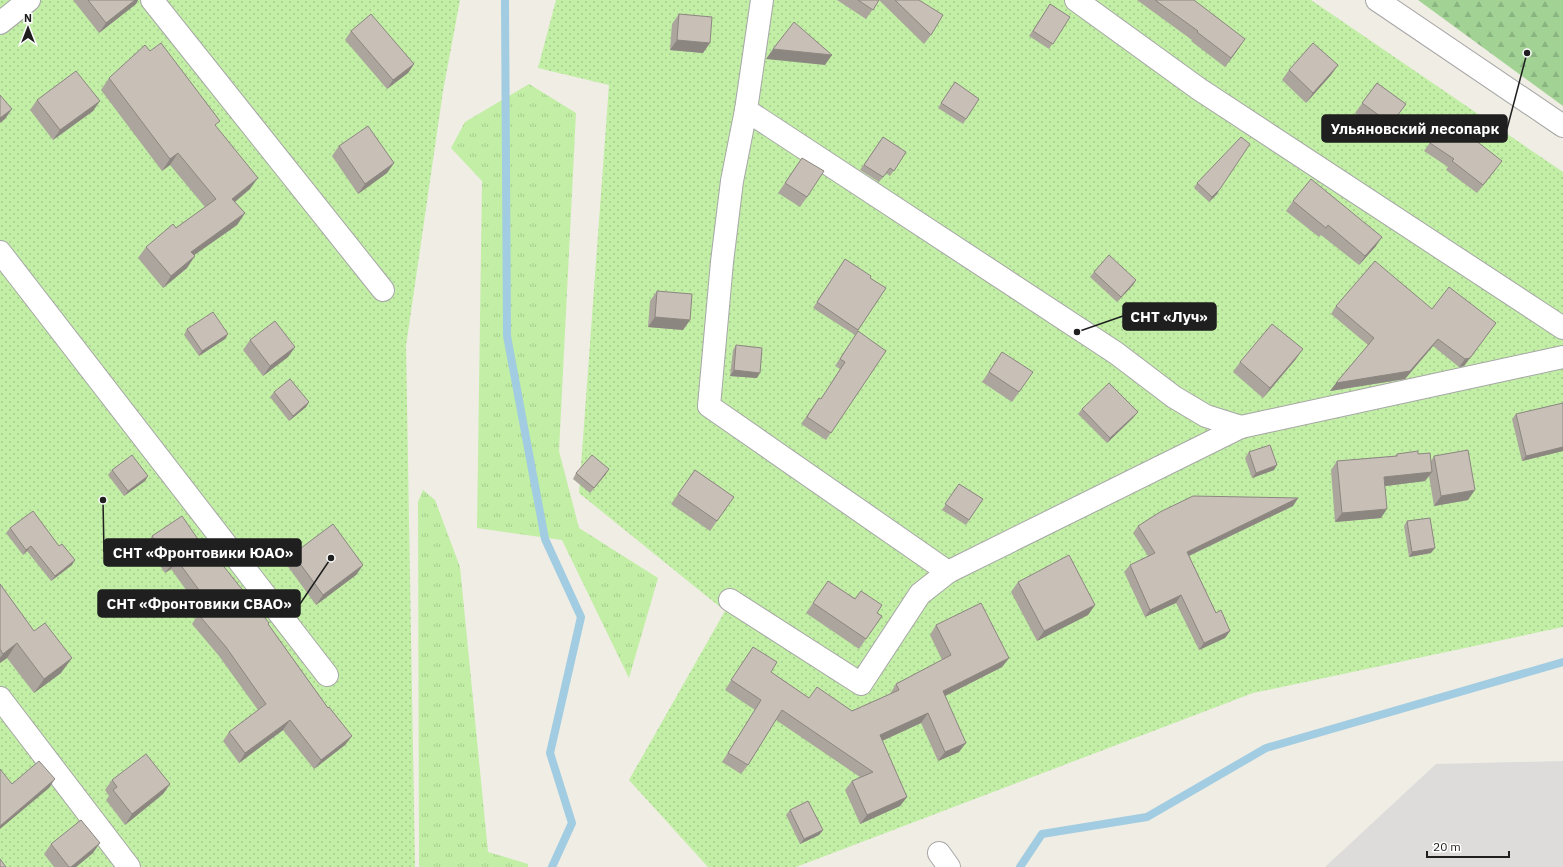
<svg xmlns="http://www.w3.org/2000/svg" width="1563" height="867" font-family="'IBM Plex Sans',sans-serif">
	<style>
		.residential { fill: #dddcdb }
		.grass { fill: url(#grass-tufts) }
		.forest { fill: url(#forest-firs) }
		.garden { fill: url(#garden-dots) }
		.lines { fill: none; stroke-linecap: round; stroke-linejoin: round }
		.stream { stroke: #a1cce1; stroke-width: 8 }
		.minor-casing { stroke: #a6a6a6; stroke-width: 24 }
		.minor { stroke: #fff; stroke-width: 22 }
		.wall { fill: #aca59d }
		.shaded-wall { fill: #8c8680 }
		.building { fill: #c8c0b7; stroke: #8c8680 }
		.leader { fill: none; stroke: #1f1f1f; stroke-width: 1.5 }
		.callout-dot { fill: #1f1f1f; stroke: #fff; stroke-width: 1.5 }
		.callout { fill: #1f1f1f; stroke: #1f1f1f; stroke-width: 1.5 }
		.callout-label { font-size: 15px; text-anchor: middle; font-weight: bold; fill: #fff }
	</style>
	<defs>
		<pattern id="grass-tufts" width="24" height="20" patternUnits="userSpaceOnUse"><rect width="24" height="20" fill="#c2eea6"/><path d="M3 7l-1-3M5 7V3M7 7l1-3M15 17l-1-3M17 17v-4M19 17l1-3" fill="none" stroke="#a6cc8e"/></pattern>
		<pattern id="forest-firs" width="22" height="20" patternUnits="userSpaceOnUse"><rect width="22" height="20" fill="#a2d395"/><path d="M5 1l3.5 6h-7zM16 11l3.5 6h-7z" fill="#8bb580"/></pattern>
		<pattern id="garden-dots" width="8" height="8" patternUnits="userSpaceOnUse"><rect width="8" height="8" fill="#c2eea6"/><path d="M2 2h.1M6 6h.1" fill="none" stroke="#a6cc8e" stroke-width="1.8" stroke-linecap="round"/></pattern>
	</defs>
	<rect width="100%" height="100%" fill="#f0ede4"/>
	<polygon class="residential" points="1563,761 1563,867 1325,867 1436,764"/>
	<g class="grass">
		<polygon points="529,84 576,113 559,451 579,528 658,578 629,678 562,540 477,528 482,181 451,148 465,122"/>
		<polygon points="423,490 435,500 460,567 488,852 528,864 528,867 419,867 418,502"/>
	</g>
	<polygon class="forest" points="1418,0 1563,0 1563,106"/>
	<g class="garden">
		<polygon points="0,0 460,0 443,91 406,346 415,867 0,867"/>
		<polygon points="556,0 1311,0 1563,172 1563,627 1253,693 796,867 708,867 629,780 725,611 579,493 609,85 538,68"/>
	</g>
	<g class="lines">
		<g class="stream">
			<polyline points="505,0 507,336 545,539 581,617 550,753 572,823 552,867"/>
			<polyline points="1020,867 1042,834 1147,817 1266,748 1563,662"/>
		</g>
		<defs>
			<g id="minor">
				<polyline points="152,0 383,290"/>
				<polyline points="762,0 746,110 732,181 722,262 709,406 948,572 1241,427 1563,357"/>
				<polyline points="1076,0 1199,89 1563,328"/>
				<polyline points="1377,0 1563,126"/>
				<polyline points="0,23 29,0"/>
				<polyline points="746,110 1116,353 1174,397 1206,416 1241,427"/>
				<polyline points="0,252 327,675"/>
				<polyline points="730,600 861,684 920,594 948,572"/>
				<polyline points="0,698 129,867"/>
				<polyline points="939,853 949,867"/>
			</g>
		</defs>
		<use href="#minor" class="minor-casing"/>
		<use href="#minor" class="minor"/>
	</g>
	<g class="wall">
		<polygon points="73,0 138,0 136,4 99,33"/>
		<polygon points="837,0 919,0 931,35 924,44 879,0 866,19"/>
		<polygon points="1137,0 1194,0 1239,48 1225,67 1191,41 1192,40"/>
		<polygon points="1050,4 1070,17 1049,49 1029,36"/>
		<polygon points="679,14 703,53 670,50 672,24"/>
		<polygon points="351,31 414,64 408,73 387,89 345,40"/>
		<polygon points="1338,65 1331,75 1306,103 1282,80 1289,70"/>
		<polygon points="109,78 216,127 250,189 235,202 245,213 237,225 194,255 187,268 163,288 138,258 146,247 176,228 205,207 170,165 162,171 101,90"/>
		<polygon points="955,82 979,99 963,124 938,108"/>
		<polygon points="1377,83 1406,104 1384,134 1355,113"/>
		<polygon points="37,100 93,111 53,140 30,110"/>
		<polygon points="1447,118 1496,169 1477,193 1446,170 1448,167 1424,151"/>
		<polygon points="883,137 906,152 890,176 886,173 879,182 860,170"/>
		<polygon points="339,146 394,163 387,173 358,194 332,156"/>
		<polygon points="802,158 807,197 800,207 778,193"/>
		<polygon points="1197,183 1217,194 1209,202 1194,188"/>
		<polygon points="1293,201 1376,246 1359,265 1321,235 1319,237 1286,211"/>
		<polygon points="845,259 870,278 886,288 855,335 813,308"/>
		<polygon points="1094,272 1136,280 1133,285 1117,302 1090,277"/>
		<polygon points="657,291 690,320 683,330 648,327 650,301"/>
		<polygon points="1336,306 1432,309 1496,323 1464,366 1459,367 1433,346 1405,379 1330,391 1368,345 1331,314"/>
		<polygon points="187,329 228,334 225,339 199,356 184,335"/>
		<polygon points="858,331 886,351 826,440 801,424 819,398 821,399 840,369 835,366"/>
		<polygon points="250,340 295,347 288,357 263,376 243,350"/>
		<polygon points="736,345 757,378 730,376 733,350"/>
		<polygon points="1002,352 1019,392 1012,402 982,382"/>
		<polygon points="1296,359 1263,398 1233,372 1240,362"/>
		<polygon points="274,392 309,402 306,407 289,421 270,397"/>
		<polygon points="1563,403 1563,451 1522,461 1512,419 1516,414"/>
		<polygon points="1082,409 1134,417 1107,443 1078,414"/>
		<polygon points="1249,452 1274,470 1252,478 1245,458"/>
		<polygon points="1397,454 1418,454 1431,461 1434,456 1468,500 1434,506 1429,476 1425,481 1385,486 1381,518 1335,522 1331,470 1337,461 1395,456"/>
		<polygon points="112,470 148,476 145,481 124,496 108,475"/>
		<polygon points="695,470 734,497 710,531 671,504"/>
		<polygon points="576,473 606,474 590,493 573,479"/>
		<polygon points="959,484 983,499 966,525 942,510"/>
		<polygon points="1298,498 1293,506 1189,556 1216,613 1230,631 1225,638 1199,650 1176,603 1145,617 1124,572 1130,565 1148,556 1133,533 1138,526"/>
		<polygon points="1407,521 1431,553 1409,557 1404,526"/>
		<polygon points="10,528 59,546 72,565 51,581 27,551 23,555 6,533"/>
		<polygon points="152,536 213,561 269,623 268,624 328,708 352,736 345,745 314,769 283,730 239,763 223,741 229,732 258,710 219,656 192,624 198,614 202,612 171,569 165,573 146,546"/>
		<polygon points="293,554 363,565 356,575 316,605 286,564"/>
		<polygon points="828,581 882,616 859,649 806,613"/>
		<polygon points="1018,582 1095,605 1088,615 1037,641 1011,592"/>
		<polygon points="0,584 34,631 61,673 34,693 7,658 0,663"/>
		<polygon points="936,625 1009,658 1002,667 945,696 959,752 938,761 921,723 882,741 907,797 900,806 860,824 845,790 852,781 860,777 776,720 748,765 741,774 722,762 755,710 725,690 753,647 771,672 809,698 852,711 890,694 896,684 942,660 930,635"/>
		<polygon points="112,780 170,784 163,794 125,825 106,800 109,796 105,790"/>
		<polygon points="790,810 823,830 819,835 800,844 786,815"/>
		<polygon points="51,844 93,853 76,867 54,867 44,854"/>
	</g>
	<g class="shaded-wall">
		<polygon points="135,0 138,0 136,4 99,33 106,23"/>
		<polygon points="1245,39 1239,48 1225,67 1231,58"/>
		<polygon points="677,40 710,43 703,53 670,50"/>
		<polygon points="773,49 832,55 825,65 766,59"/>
		<polygon points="414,64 408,73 387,89 393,80"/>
		<polygon points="1338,65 1331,75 1306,103 1313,93"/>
		<polygon points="100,101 93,111 53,140 60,130"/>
		<polygon points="12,109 5,119 0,123 0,118"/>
		<polygon points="178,153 170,165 162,171 170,159"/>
		<polygon points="1502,161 1496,169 1477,193 1483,185"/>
		<polygon points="394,163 387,173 358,194 365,184"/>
		<polygon points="258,178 250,189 224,211 232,199"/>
		<polygon points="1220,189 1217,194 1209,202 1212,197"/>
		<polygon points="245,213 237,225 183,263 191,252"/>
		<polygon points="1382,237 1376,246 1359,265 1365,256"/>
		<polygon points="195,256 187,268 163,288 171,276"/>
		<polygon points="1136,280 1133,285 1117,302 1121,297"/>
		<polygon points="655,317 690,320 683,330 648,327"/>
		<polygon points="1496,323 1464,366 1459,367 1465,359"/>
		<polygon points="228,334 225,339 199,356 202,351"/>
		<polygon points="1438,339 1433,346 1405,379 1330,391 1336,383"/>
		<polygon points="295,347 288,357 263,376 270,366"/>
		<polygon points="1303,349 1296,359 1263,398 1270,388"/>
		<polygon points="734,370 760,373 757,378 730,376"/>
		<polygon points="309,402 306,407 289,421 293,416"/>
		<polygon points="1138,412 1134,417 1107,443 1110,438"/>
		<polygon points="1563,447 1563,451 1522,461 1526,456"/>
		<polygon points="1277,465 1274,470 1252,478 1256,473"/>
		<polygon points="609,469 606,474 590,493 594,488"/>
		<polygon points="1432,472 1425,481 1378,487 1384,477"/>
		<polygon points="148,476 145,481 124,496 128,491"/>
		<polygon points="1475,490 1468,500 1434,506 1441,496"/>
		<polygon points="1298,498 1293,506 1182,559 1187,552"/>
		<polygon points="1387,509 1381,518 1335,522 1342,513"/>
		<polygon points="31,546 27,551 23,555 26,550"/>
		<polygon points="1435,548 1431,553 1409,557 1412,552"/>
		<polygon points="75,560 72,565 51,581 55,576"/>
		<polygon points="177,560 171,569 165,573 172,564"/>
		<polygon points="363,565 356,575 316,605 323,595"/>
		<polygon points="1181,595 1176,603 1145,617 1150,610"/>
		<polygon points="1095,605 1088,615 1037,641 1044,631"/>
		<polygon points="1230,631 1225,638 1199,650 1204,643"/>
		<polygon points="17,643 7,658 0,663 0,658 3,654"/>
		<polygon points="72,658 61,673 34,693 44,679"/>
		<polygon points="1009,658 1002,667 937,700 943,691"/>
		<polygon points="928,713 921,723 873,745 880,735"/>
		<polygon points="290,720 283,730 239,763 245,753"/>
		<polygon points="352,736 345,745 314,769 321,760"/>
		<polygon points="966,743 959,752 938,761 945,752"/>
		<polygon points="55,779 49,788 0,829 0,826"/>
		<polygon points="170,784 163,794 125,825 132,814"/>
		<polygon points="907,797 900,806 860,824 867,815"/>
		<polygon points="823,830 819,835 800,844 804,839"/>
		<polygon points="100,843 93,853 76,867 71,867"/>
	</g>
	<g class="building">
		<polygon points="88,0 135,0 106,23"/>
		<polygon points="858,0 879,0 873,10"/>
		<polygon points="895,0 919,0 943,15 931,35"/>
		<polygon points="1155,0 1194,0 1245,39 1231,58 1197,32 1198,31"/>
		<polygon points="1050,4 1070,17 1053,44 1033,31"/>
		<polygon points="371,14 414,64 393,80 351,31"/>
		<polygon points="679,14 712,17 710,43 677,40"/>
		<polygon points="794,22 832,55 773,49"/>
		<polygon points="161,43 220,121 215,125 258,178 232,199 245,213 191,252 195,256 171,276 146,247 173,224 176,228 216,199 178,153 170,159 109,78 145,45 150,51"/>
		<polygon points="1313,43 1338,65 1313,93 1289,70"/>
		<polygon points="76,71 100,101 60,130 37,100"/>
		<polygon points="955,82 979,99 966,119 941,103"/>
		<polygon points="1377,83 1406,104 1391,124 1362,103"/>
		<polygon points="0,95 12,109 0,118"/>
		<polygon points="1447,118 1502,161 1483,185 1452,161 1454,159 1430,143"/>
		<polygon points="368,126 394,163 365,184 339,146"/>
		<polygon points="883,137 906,152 894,171 890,168 883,177 864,165"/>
		<polygon points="1241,137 1250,144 1220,189 1212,197 1197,183"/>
		<polygon points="802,158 824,171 807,197 785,183"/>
		<polygon points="1311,179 1382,237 1365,256 1328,225 1326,228 1293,201"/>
		<polygon points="1109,255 1136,280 1121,297 1094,272"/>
		<polygon points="845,259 871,276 870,278 886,288 858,330 817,302"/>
		<polygon points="1375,261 1432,309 1449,287 1496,323 1470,358 1465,359 1438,339 1410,371 1336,383 1374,338 1336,306"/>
		<polygon points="657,291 692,294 690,320 655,317"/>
		<polygon points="213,312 228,334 202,351 187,329"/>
		<polygon points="275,321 295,347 270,366 250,340"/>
		<polygon points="1272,324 1303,349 1270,388 1240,362"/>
		<polygon points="858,331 886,351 831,433 807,417 819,398 821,399 845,362 840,359"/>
		<polygon points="736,345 762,348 760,373 734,370"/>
		<polygon points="1002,352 1033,372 1019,392 989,372"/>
		<polygon points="290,379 309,402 293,416 274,392"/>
		<polygon points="1109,383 1138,412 1110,438 1082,409"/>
		<polygon points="1563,403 1563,447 1526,456 1516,414"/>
		<polygon points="1270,445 1277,465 1256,473 1249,452"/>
		<polygon points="1468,450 1475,490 1441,496 1434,456"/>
		<polygon points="1418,451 1418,454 1430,453 1432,472 1384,477 1387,509 1342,513 1337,461 1397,456 1397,454"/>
		<polygon points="132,455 148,476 128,491 112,470"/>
		<polygon points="592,455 609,469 594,488 576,473"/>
		<polygon points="695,470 734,497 717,521 678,494"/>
		<polygon points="959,484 983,499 969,520 945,504"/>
		<polygon points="1193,496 1298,498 1187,552 1216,613 1221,610 1230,631 1204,643 1181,595 1150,610 1130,565 1155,553 1138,526 1160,512"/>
		<polygon points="33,511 59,546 62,544 75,560 55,576 31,546 26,550 10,528"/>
		<polygon points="182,516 213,561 217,558 269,623 268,624 328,708 329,707 352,736 321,760 290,720 245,753 229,732 266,704 226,647 198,614 210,605 177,560 172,564 152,536"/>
		<polygon points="1430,518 1435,548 1412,552 1407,521"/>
		<polygon points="333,524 363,565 323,595 293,554"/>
		<polygon points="1069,555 1095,605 1044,631 1018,582"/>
		<polygon points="828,581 855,599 861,591 882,605 877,613 882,616 866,639 813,603"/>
		<polygon points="0,584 34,631 45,623 72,658 44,679 17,643 3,654 0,649"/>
		<polygon points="981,603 1009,658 943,691 966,743 945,752 928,713 880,735 907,797 867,815 852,781 873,772 782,710 748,765 728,753 761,700 731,680 753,647 777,662 771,672 809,698 817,687 852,711 899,690 896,684 951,655 936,625"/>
		<polygon points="146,754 170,784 132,814 113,790 117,787 112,780"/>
		<polygon points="39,761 55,779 0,826 0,769 12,784"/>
		<polygon points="808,801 823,830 804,839 790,810"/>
		<polygon points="81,820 100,843 71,867 69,867 51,844"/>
		<polygon points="0,859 6,867 0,867"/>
	</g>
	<path class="leader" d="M1527 53L1507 129M1077 332L1123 316M103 500L104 552M331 558L300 604"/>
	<g class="callout-dot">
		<circle cx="1527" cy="53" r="4"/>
		<circle cx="1077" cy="332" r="4"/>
		<circle cx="103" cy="500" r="4"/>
		<circle cx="331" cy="558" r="4"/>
	</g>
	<g class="callout">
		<rect x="1322" y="115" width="185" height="27" rx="4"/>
		<rect x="1123" y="303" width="93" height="27" rx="4"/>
		<rect x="104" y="539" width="197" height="27" rx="4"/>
		<rect x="98" y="590" width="202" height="27" rx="4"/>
	</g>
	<g class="callout-label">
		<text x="1415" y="134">Ульяновский лесопарк</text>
		<text x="1169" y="322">СНТ «Луч»</text>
		<text x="203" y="558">СНТ «Фронтовики ЮАО»</text>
		<text x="199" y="609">СНТ «Фронтовики СВАО»</text>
	</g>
	<g transform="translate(28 28)" stroke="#ffffff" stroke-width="3" paint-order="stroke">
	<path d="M0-3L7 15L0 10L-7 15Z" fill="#1f1f1f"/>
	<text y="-6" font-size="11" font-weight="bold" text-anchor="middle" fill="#1f1f1f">N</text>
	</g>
	<path d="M1427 851v6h82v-6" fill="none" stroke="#1f1f1f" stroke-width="2"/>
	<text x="1433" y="851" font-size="12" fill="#1f1f1f" stroke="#ffffff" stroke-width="3" paint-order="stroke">20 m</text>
</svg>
